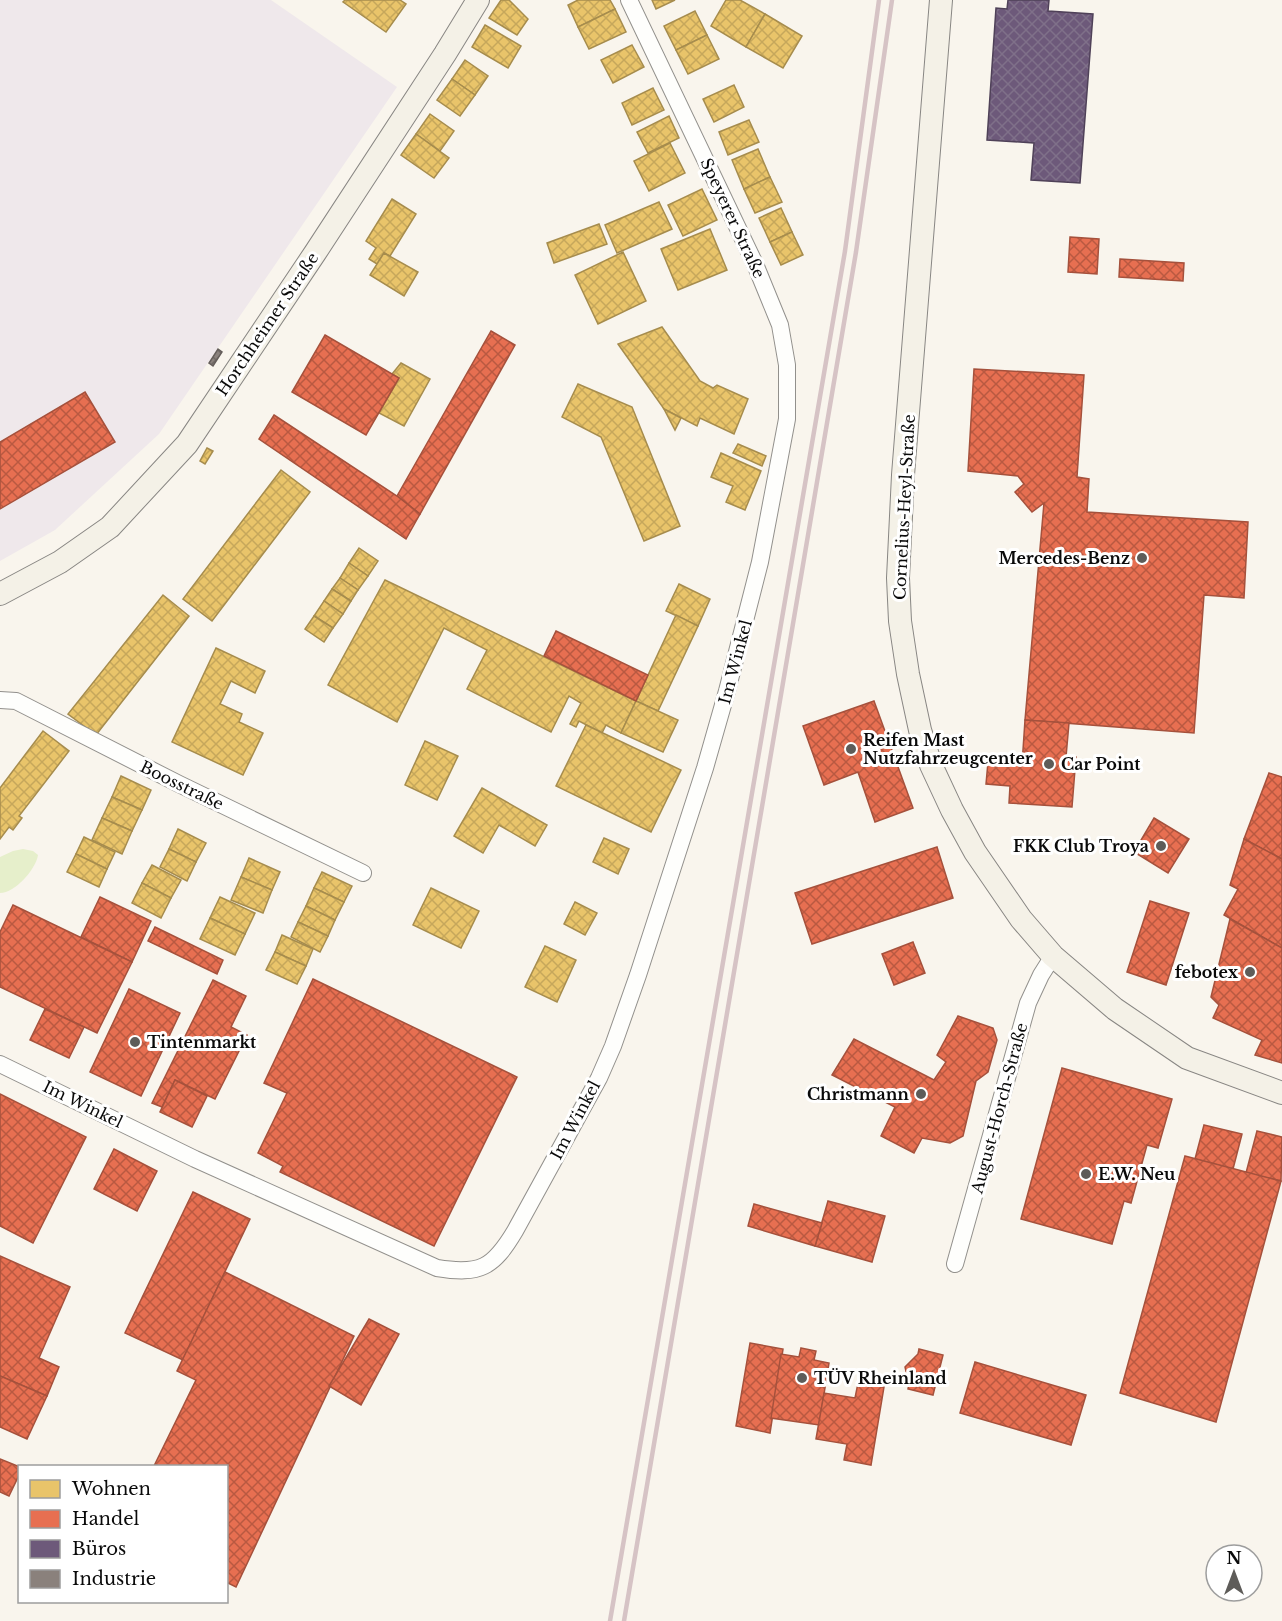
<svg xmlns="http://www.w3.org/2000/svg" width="1282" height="1621" font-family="'Libre Baskerville',serif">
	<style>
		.industrial { fill: #efe8eb }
		.park { fill: #e6efcb }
		.homes { fill: url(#homes-cross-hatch); stroke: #a68c4d; stroke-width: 1.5 }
		.shops { fill: url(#shops-cross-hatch); stroke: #a5513c; stroke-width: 1.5 }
		.offices { fill: url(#offices-cross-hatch); stroke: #4f4158; stroke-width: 1.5 }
		.industry { fill: url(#industry-cross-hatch); stroke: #645d5a; stroke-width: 1.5 }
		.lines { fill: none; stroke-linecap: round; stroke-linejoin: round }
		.street-casing { stroke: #92908c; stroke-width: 18 }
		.secondary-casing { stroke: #888683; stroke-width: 24 }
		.street { stroke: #fefefc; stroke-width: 16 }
		.secondary { stroke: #f4f1e7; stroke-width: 22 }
		.rail { stroke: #d6c3c5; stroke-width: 4.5 }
		.poi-dot { fill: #5e5c59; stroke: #fff; stroke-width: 2 }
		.labels { text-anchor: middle; stroke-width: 6; stroke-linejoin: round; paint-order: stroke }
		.street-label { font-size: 16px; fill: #0a0a0a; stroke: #fff }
		.poi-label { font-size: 16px; font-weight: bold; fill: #0a0a0a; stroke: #fff; text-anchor: start }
	</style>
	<defs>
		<pattern id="homes-cross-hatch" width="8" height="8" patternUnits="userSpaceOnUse" patternTransform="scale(1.5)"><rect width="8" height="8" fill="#e9c46a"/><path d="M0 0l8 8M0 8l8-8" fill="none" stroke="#c6a75b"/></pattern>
		<pattern id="shops-cross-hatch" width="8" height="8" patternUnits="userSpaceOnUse" patternTransform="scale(1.5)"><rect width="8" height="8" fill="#e76f51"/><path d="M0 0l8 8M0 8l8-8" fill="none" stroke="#b95941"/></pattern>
		<pattern id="offices-cross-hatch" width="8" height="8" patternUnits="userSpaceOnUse" patternTransform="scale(1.5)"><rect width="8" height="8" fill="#6d597a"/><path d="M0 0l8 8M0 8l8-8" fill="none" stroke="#7f7089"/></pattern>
		<pattern id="industry-cross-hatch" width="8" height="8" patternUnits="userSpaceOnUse" patternTransform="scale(1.5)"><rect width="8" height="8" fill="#8a817c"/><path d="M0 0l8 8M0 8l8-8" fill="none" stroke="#6f6864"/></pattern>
	</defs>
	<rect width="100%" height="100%" fill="#f9f5ed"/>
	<polygon class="industrial" points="0,0 271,0 397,87 159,434 55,530 0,561"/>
	<path class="park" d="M23,849l10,2 5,4c-2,14 -23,38 -38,38v-36l13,-6z"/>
	<g class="homes">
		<polygon points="345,0 400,0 406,4 386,32 343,2"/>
		<polygon points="501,0 509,0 528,19 517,35 489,18"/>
		<polygon points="578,0 610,0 615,9 578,27 568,5"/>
		<polygon points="652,0 675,0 656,9"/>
		<polygon points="726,0 740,0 765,14 746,47 711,26"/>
		<polygon points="615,9 626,32 589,49 578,27"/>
		<polygon points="695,11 707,35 676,50 664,26"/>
		<polygon points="765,14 802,36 783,68 746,47"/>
		<polygon points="485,25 521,46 508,68 472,47"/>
		<polygon points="707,35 719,59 688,74 676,50"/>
		<polygon points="632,45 644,67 613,83 601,60"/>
		<polygon points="465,60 488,76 475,95 452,79"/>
		<polygon points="452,79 475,95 460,116 437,100"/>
		<polygon points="734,85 744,107 714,122 703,99"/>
		<polygon points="653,88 664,110 632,125 622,103"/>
		<polygon points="430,114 454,131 440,151 416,134"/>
		<polygon points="669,116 679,138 648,153 637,132"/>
		<polygon points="749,120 759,142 728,155 719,132"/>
		<polygon points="416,134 449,158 434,178 401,155"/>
		<polygon points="670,143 685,173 649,191 634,161"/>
		<polygon points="758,149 770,177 744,189 732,160"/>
		<polygon points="770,177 782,202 755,213 744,189"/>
		<polygon points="702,189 717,220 683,236 668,205"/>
		<polygon points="392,199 416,214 390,256 384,253 377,264 369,259 376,248 366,241"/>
		<polygon points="659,202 672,229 617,253 605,225"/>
		<polygon points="781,208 792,232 770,242 759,218"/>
		<polygon points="599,224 607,244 554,263 547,243"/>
		<polygon points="710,229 727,270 678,290 661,249"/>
		<polygon points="792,232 803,255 781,265 770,242"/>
		<polygon points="623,252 646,301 598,324 575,275"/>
		<polygon points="384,253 418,272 404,296 370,275"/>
		<polygon points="662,327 700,381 713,388 717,385 748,399 734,434 700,418 697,426 664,409 618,344"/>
		<polygon points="401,363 430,379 404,426 379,413 399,378 392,374"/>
		<polygon points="578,384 632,407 680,526 644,541 601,437 562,417"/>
		<polygon points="664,409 681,418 675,430"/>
		<polygon points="738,444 766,456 762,466 733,453"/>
		<polygon points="207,448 213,451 205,464 200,461"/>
		<polygon points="721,453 761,471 745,510 726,502 733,486 711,477"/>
		<polygon points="281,470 310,492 212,621 183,599"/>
		<polygon points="359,548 378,561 368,576 349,563"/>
		<polygon points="349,563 368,576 358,590 340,578"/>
		<polygon points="340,578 358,590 351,601 332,589"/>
		<polygon points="385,580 636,701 621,733 606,725 602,733 579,721 576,727 570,724 581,703 569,696 551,732 467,689 487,650 444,628 397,722 328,685"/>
		<polygon points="679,584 710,599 698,626 666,611"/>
		<polygon points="332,589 351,601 343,614 324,601"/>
		<polygon points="163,595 189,616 96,735 68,714"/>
		<polygon points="324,601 343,614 333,628 314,616"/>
		<polygon points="676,615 698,626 658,711 636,701"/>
		<polygon points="314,616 333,628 324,642 305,629"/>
		<polygon points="216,648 265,671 255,693 231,681 220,704 242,714 239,722 263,733 243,775 172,742"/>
		<polygon points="636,701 678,720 663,752 621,733"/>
		<polygon points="586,725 681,770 651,832 556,786"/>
		<polygon points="43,731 69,751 19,816 22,818 13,830 9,827 0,839 0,788"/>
		<polygon points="425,741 458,756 437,800 405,785"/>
		<polygon points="121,776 151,790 142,810 112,797"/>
		<polygon points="482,788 547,825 535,846 499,825 483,853 454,836"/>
		<polygon points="112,797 142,810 132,831 102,818"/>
		<polygon points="102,818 132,831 122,854 92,840"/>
		<polygon points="178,829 206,843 196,862 169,849"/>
		<polygon points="84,837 115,852 107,869 76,854"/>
		<polygon points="604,838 629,849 618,874 593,862"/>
		<polygon points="169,849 196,862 187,881 160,867"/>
		<polygon points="76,854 107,869 99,887 67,872"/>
		<polygon points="249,858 280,872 272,890 241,877"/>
		<polygon points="152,865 181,880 171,898 142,883"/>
		<polygon points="322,872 352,886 344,902 314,888"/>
		<polygon points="241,877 272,890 263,913 231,900"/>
		<polygon points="142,883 171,898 161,918 132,903"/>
		<polygon points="314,888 344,902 335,920 306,906"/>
		<polygon points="431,888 479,911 461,948 413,925"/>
		<polygon points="220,897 255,913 245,934 210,918"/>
		<polygon points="575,902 597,913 585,935 564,924"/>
		<polygon points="306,906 335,920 328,936 298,922"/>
		<polygon points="210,918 245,934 235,955 200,939"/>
		<polygon points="298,922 328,936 320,952 291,937"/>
		<polygon points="282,935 313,949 306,966 275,952"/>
		<polygon points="545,946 576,960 557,1002 525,987"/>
		<polygon points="275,952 306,966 297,984 266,970"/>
	</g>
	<g class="shops">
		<polygon points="1070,237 1099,239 1097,274 1068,272"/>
		<polygon points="1120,259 1184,263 1183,281 1119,277"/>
		<polygon points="491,331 515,345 420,514 397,496"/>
		<polygon points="325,335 399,378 366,435 292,392"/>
		<polygon points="974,369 1084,375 1077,477 1089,479 1087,512 1248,522 1244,598 1204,595 1194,733 1025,720 1044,503 1032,512 1015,492 1024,484 1018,476 968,471"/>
		<polygon points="85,392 115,442 0,509 0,442"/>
		<polygon points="274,415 397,496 420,514 406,539 259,439"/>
		<polygon points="556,631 648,675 636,701 544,656"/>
		<polygon points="874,701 913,808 875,822 858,772 824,785 803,726"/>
		<polygon points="1025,720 1069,723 1066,757 1076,757 1072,807 1009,803 1010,786 986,784 988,762 1022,765"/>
		<polygon points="1269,773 1282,777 1282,859 1244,839"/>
		<polygon points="1154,818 1189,839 1168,873 1134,852"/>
		<polygon points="1244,839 1282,859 1282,948 1224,915 1238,889 1230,885"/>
		<polygon points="937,847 953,898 812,944 795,893"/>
		<polygon points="100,897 151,921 132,962 81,937"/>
		<polygon points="1150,901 1189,913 1166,985 1127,972"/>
		<polygon points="13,905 132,962 97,1033 0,987 0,932"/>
		<polygon points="1230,919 1282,948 1282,1063 1255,1055 1262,1040 1213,1018 1219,1005 1211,997"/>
		<polygon points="155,927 223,960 217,974 148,941"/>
		<polygon points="913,942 925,973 894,985 882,954"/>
		<polygon points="313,979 517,1077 434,1246 280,1172 283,1166 258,1153 287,1093 264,1083"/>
		<polygon points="213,980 246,996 231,1027 247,1035 215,1099 175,1080 162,1107 152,1103"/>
		<polygon points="129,989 180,1013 141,1096 90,1072"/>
		<polygon points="45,1009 84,1027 69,1058 30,1040"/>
		<polygon points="958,1016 993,1028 997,1040 988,1072 976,1081 963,1136 950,1143 922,1138 914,1153 881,1136 895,1107 832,1075 854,1039 934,1080 946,1062 937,1055"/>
		<polygon points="1062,1068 1172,1099 1158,1148 1147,1145 1131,1203 1124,1201 1112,1244 1021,1219"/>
		<polygon points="175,1080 207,1096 192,1127 160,1112"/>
		<polygon points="0,1094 86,1137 33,1243 0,1226"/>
		<polygon points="1204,1125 1242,1134 1233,1169 1195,1159"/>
		<polygon points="1257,1131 1282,1137 1281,1181 1246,1173"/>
		<polygon points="114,1149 157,1171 137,1211 94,1189"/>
		<polygon points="1185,1156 1281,1181 1216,1422 1120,1393"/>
		<polygon points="193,1192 250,1219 183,1360 125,1333"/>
		<polygon points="828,1201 885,1216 872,1262 815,1246"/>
		<polygon points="754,1204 822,1223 815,1246 748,1226"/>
		<polygon points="0,1256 70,1287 39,1358 59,1367 47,1396 0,1376"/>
		<polygon points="225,1272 354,1336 236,1587 226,1582 226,1466 154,1466 196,1380 177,1371"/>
		<polygon points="369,1319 399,1334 361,1405 329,1386"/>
		<polygon points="750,1343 783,1349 770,1433 736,1426"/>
		<polygon points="801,1348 816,1351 814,1360 829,1363 819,1425 771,1418 781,1354 799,1357"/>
		<polygon points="919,1349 943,1355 933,1395 908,1389 909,1384 905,1367 918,1354"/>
		<polygon points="975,1362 1086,1395 1071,1445 960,1413"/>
		<polygon points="0,1376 47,1396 27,1439 0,1427"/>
		<polygon points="858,1383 884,1387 871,1465 844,1460 847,1444 816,1439 824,1393 855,1398"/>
		<polygon points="0,1459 20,1467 20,1473 9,1496 0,1492"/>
	</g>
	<polygon class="offices" points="1008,0 1049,0 1048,11 1093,14 1080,183 1031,180 1034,143 987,140 996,8 1007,9"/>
	<polygon class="industry" points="218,349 222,352 213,366 209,363"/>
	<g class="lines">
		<defs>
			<g id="street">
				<polyline points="0,700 16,701 179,784 363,873"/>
				<path d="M0,1064l195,95 242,109c43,7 56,0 78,-37l84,-153 14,-32 25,-71 67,-207 22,-77 33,-129 27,-143v-54l-7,-40 -25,-61 -126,-264"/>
				<polyline points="955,1264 1028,1003 1041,975 1053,956"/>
			</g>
			<g id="secondary">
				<polyline points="941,0 903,475 898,578 900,621 908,674 920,730 931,765 952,810 975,852 1021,919 1053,956 1115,1009 1187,1058 1282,1093"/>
				<polyline points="0,594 60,562 110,527 187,444 315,253 445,54 478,0"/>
			</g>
		</defs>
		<use href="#street" class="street-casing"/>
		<use href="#secondary" class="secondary-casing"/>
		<use href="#street" class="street"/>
		<use href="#secondary" class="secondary"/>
		<g class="rail">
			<polyline points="610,1621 845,251 879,0"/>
			<polyline points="624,1621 856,252 892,0"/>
		</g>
	</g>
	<g class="poi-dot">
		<circle cx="1142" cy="558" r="6"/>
		<circle cx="851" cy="749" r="6"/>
		<circle cx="1049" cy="764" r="6"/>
		<circle cx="1161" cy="846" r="6"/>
		<circle cx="1250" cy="972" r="6"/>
		<circle cx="135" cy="1042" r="6"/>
		<circle cx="921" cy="1094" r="6"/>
		<circle cx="1086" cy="1174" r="6"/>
		<circle cx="802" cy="1378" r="6"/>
	</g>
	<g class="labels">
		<g class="street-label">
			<text transform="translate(733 218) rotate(65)" y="6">Speyerer Straße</text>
			<text transform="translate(267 324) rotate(-56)" y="6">Horchheimer Straße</text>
			<text transform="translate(904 507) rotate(-87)" y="6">Cornelius-Heyl-Straße</text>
			<text transform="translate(735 662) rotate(-75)" y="6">Im Winkel</text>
			<text transform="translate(182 785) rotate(26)" y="6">Boosstraße</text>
			<text transform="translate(83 1104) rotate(26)" y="6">Im Winkel</text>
			<text transform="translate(999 1108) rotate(-75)" y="6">August-Horch-Straße</text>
			<text transform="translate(575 1120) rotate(-62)" y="6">Im Winkel</text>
		</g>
		<g class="poi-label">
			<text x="1130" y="564" text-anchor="end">Mercedes-Benz</text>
			<text x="863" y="746">Reifen Mast<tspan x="863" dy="18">Nutzfahrzeugcenter</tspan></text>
			<text x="1061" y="770">Car Point</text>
			<text x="1149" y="852" text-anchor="end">FKK Club Troya</text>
			<text x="1238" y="978" text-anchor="end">febotex</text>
			<text x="147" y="1048">Tintenmarkt</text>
			<text x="909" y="1100" text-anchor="end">Christmann</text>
			<text x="1098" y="1180">E.W. Neu</text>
			<text x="814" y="1384">TÜV Rheinland</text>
		</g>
	</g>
	<rect x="18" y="1465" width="210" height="138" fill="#ffffff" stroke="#9d9d9d" stroke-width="1.5"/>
	<rect x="30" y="1480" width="30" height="18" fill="#e9c46a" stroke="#9d9d9d" stroke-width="1.5"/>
	<text x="72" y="1495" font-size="18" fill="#0a0a0a">Wohnen</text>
	<rect x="30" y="1510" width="30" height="18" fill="#e76f51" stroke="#9d9d9d" stroke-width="1.5"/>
	<text x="72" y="1525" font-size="18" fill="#0a0a0a">Handel</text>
	<rect x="30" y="1540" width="30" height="18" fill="#6d597a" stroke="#9d9d9d" stroke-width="1.5"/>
	<text x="72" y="1555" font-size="18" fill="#0a0a0a">Büros</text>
	<rect x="30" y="1570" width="30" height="18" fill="#8a817c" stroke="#9d9d9d" stroke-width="1.5"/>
	<text x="72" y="1585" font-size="18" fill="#0a0a0a">Industrie</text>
	<g transform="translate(1234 1573)"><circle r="28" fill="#ffffff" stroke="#9d9d9d" stroke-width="1.5"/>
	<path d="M0-4.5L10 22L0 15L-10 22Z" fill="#5e5c59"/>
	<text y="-9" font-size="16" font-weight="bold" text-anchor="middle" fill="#0a0a0a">N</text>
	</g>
</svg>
